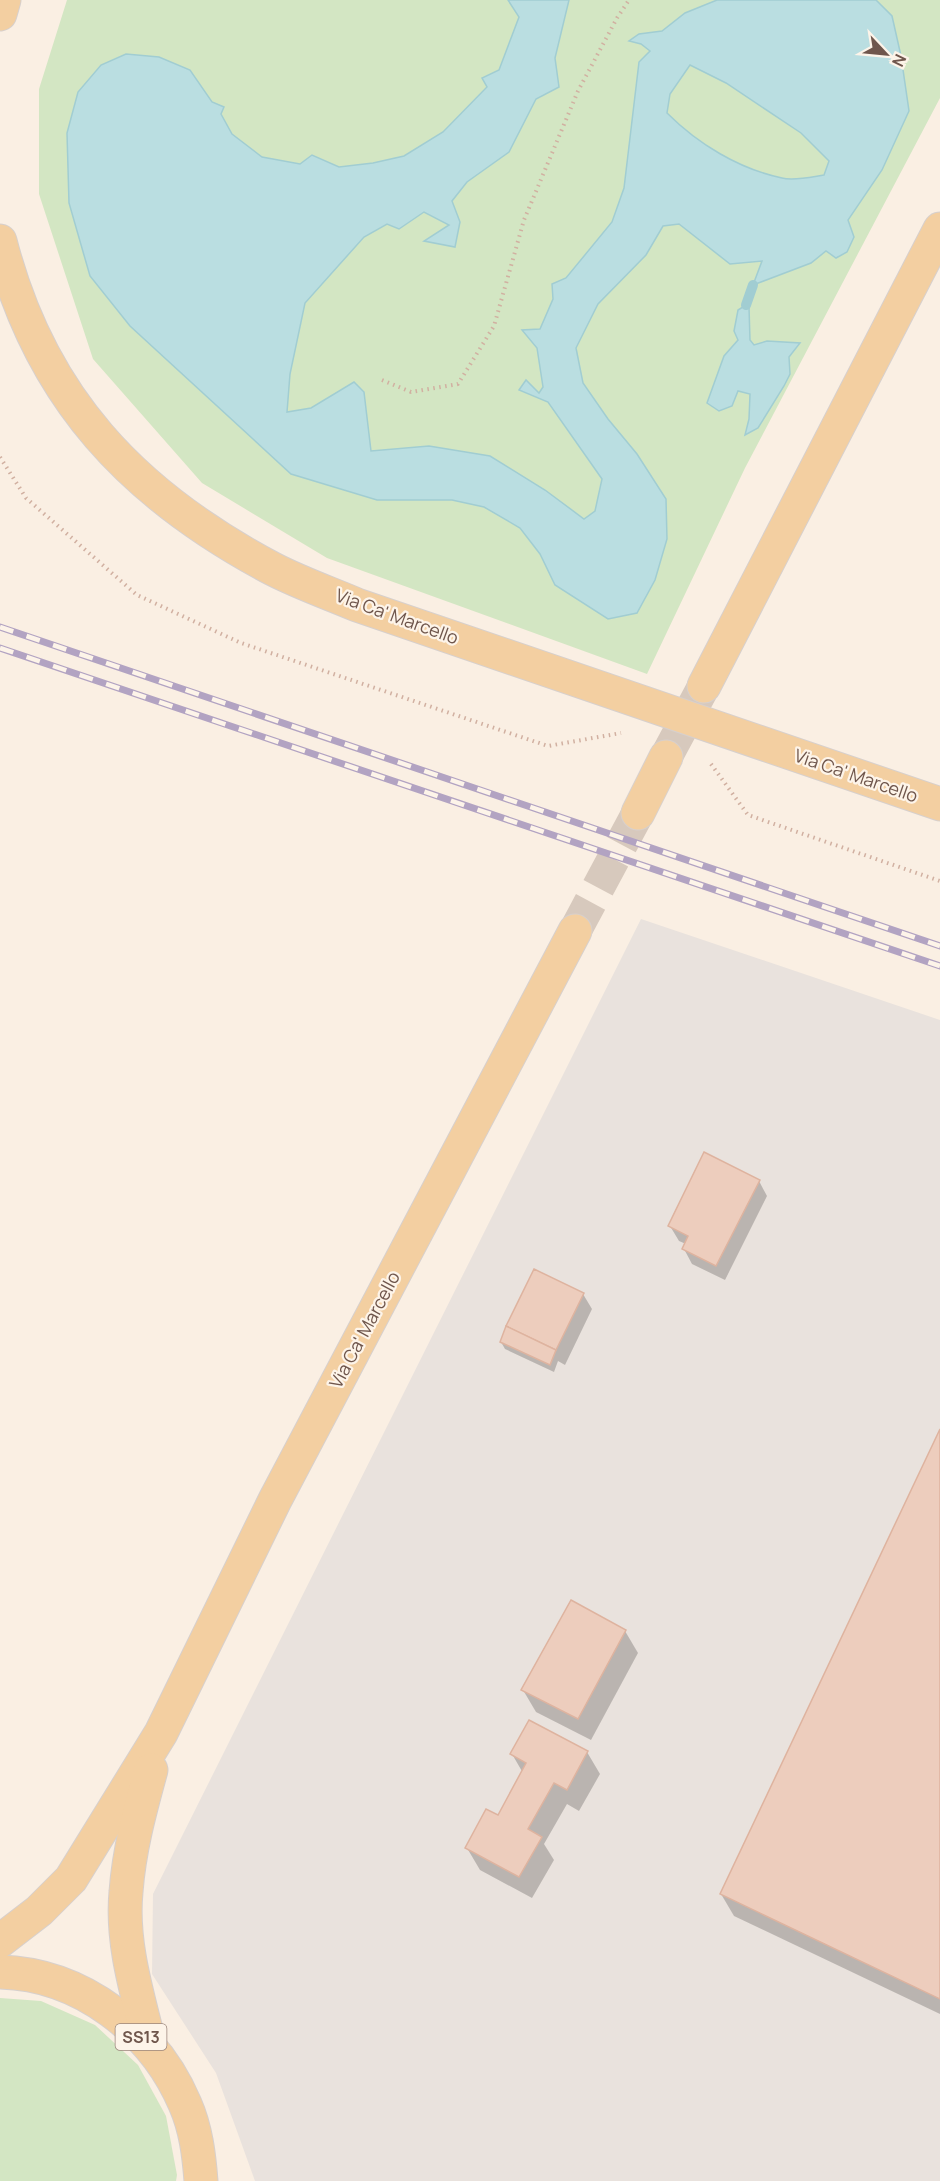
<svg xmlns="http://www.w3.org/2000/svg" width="940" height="2181" font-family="Manrope,sans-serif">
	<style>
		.industrial { fill: #e9e2dd }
		.green { fill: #d3e6c3 }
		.water { fill: #badee1; stroke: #a1cdd2; stroke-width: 1.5; fill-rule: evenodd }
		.shadow { fill: #0003 }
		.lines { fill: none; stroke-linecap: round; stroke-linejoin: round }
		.stream { stroke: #a1cdd2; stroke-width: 10 }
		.building { fill: #edcdbd; stroke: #deb39f; stroke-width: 1.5 }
		.major-tunnel { stroke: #d7c9bd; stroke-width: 33; stroke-dasharray: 33 16; stroke-linecap: butt }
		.major-casing { stroke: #d7d0cd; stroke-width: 35 }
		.path { stroke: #d1b0a1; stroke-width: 4; stroke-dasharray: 1.5 4.5; stroke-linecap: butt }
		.major { stroke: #f3cfa1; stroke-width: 33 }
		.rail-casing { stroke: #b2a3c2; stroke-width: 7 }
		.rail { stroke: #fdf4e9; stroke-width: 4.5; stroke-dasharray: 14; stroke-linecap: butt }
		.labels { text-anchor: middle; stroke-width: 4.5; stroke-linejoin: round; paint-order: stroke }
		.shield { fill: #fdf4e9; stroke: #9a857b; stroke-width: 1.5 }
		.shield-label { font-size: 16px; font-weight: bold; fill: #6f564c }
		.street-label { font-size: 18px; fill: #6f564c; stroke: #fdf4e9 }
	</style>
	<rect width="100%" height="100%" fill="#faefe3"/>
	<polygon class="industrial" points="641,919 940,1020 940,2181 255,2181 216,2073 152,1974 153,1894"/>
	<g class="green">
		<polygon points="67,0 940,0 940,98 745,468 647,674 327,558 202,483 93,359 39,194 39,89"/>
		<polygon points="0,1998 41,2001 95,2025 138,2065 166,2116 177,2175 176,2181 0,2181"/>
	</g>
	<g class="water">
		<path d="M508,0h61l-14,58 4,29 -23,12 -27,53 -42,30 -15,19 8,21 -5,25 -31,-6 25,-16 -25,-13 -25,17 -12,-5 -23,13 -59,66 -15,71 -3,38 24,-4 43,-26 10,10 7,59 58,-5 61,10 55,34 39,29 11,-8 7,-32 -54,-77 -29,-12 7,-10 13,13 4,-6 -6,-39 -15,-18 18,-1 13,-30 -1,-15 14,-6 46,-56 12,-34 15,-126 11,-11 -9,-7 -12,-3 10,-7 23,-3 23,-18 32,-13h159l16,16 9,40 8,55 -27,59 -34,50 6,17 -7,15 -11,6 -10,-7 -15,12 -58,22 9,-24 -32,3 -51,-40 -16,2 -17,29 -48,49 -22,44 7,35 25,36 29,35 29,45 1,40 -12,41 -18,33 -29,6 -53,-34 -15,-31 -20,-26 -36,-21 -32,-7h-75l-86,-26 -161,-148 -40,-50 -21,-73 -2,-70 11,-41 23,-27 25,-11 33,3 31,13 22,32 12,5 -3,7 11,20 30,23 38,7 12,-9 27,12 34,-4 31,-7 39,-24 44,-45 -5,-9 17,-8 20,-53zM690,65l36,18 75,50 28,28 -5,14c-13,2 -30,6 -42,3 -43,-9 -84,-34 -115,-65l3,-19z"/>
		<polygon points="746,305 749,307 750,340 754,345 767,341 800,343 789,357 790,374 784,386 758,428 745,435 749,419 750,394 738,391 732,406 719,411 707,403 724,356 738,340 734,331 738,310"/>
	</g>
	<g class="shadow">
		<polygon points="759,1181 767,1196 725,1280 692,1264 684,1249 686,1244 679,1241 670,1226"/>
		<polygon points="583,1294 592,1309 565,1365 558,1361 554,1372 505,1349 501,1342"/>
		<polygon points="940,1433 940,2014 734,1916 721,1894"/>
		<polygon points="571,1602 625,1631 638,1653 591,1740 536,1712 523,1690"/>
		<polygon points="587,1752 600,1774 579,1811 567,1804 544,1844 554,1860 532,1898 480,1870 467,1848 499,1817 523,1773 512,1754"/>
	</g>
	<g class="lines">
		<polyline class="stream" points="746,305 753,285"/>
	</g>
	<g class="building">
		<polygon points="704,1152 760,1180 716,1266 682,1249 688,1236 668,1226"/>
		<polygon points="534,1269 584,1293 556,1350 506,1326"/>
		<polygon points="506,1326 556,1350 550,1365 500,1342"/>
		<polygon points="940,1429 940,1999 720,1894"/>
		<polygon points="571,1600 626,1630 578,1719 521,1690"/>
		<polygon points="529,1720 588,1751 567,1790 554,1783 528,1829 542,1837 519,1877 465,1848 486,1809 498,1815 526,1763 510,1754"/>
	</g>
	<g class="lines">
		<g class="major-tunnel">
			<polyline points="666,757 704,686"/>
			<polyline points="575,931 638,813"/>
		</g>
		<defs>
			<g id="major">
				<polyline points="0,14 4,0"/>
				<path d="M0,241c40,157 133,254 273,328 27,14 56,24 84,36l583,199"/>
				<polyline points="704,686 940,229"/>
				<polyline points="638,813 666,757"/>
				<polyline points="0,1941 39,1911 71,1879 161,1733 275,1500 575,931"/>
				<path d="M0,1972c82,2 154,59 185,132 11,25 14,51 16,77"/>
				<path d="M150,2046c-12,-50 -29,-102 -24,-154 3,-42 14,-82 25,-122"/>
			</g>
		</defs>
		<use href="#major" class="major-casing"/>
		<g class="path">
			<polyline points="382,380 411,392 458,384 494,326 524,220 578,91 617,18 629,0"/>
			<polyline points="0,457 26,498 137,595 241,643 548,746 621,733"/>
			<polyline points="711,764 748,815 940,881"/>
		</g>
		<use href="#major" class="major"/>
		<defs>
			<g id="rail">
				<polyline points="0,627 940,946"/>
				<polyline points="0,648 940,966"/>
			</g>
		</defs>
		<use href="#rail" class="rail-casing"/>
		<use href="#rail" class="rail"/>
	</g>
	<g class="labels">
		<rect class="shield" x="115.5" y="2024" width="51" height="26" rx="4.5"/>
		<g class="shield-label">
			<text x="141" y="2043">SS13</text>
		</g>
		<g class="street-label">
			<text transform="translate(397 617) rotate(20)" y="6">Via Ca' Marcello</text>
			<text transform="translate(856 776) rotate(19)" y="6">Via Ca' Marcello</text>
			<text transform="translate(365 1330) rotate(-62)" y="6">Via Ca' Marcello</text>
		</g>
	</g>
	<g transform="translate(886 54) rotate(116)" stroke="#fdf4e9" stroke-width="4.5" paint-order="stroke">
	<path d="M0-4.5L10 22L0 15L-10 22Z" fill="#6f564c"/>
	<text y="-9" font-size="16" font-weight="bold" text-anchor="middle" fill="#6f564c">N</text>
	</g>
</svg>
